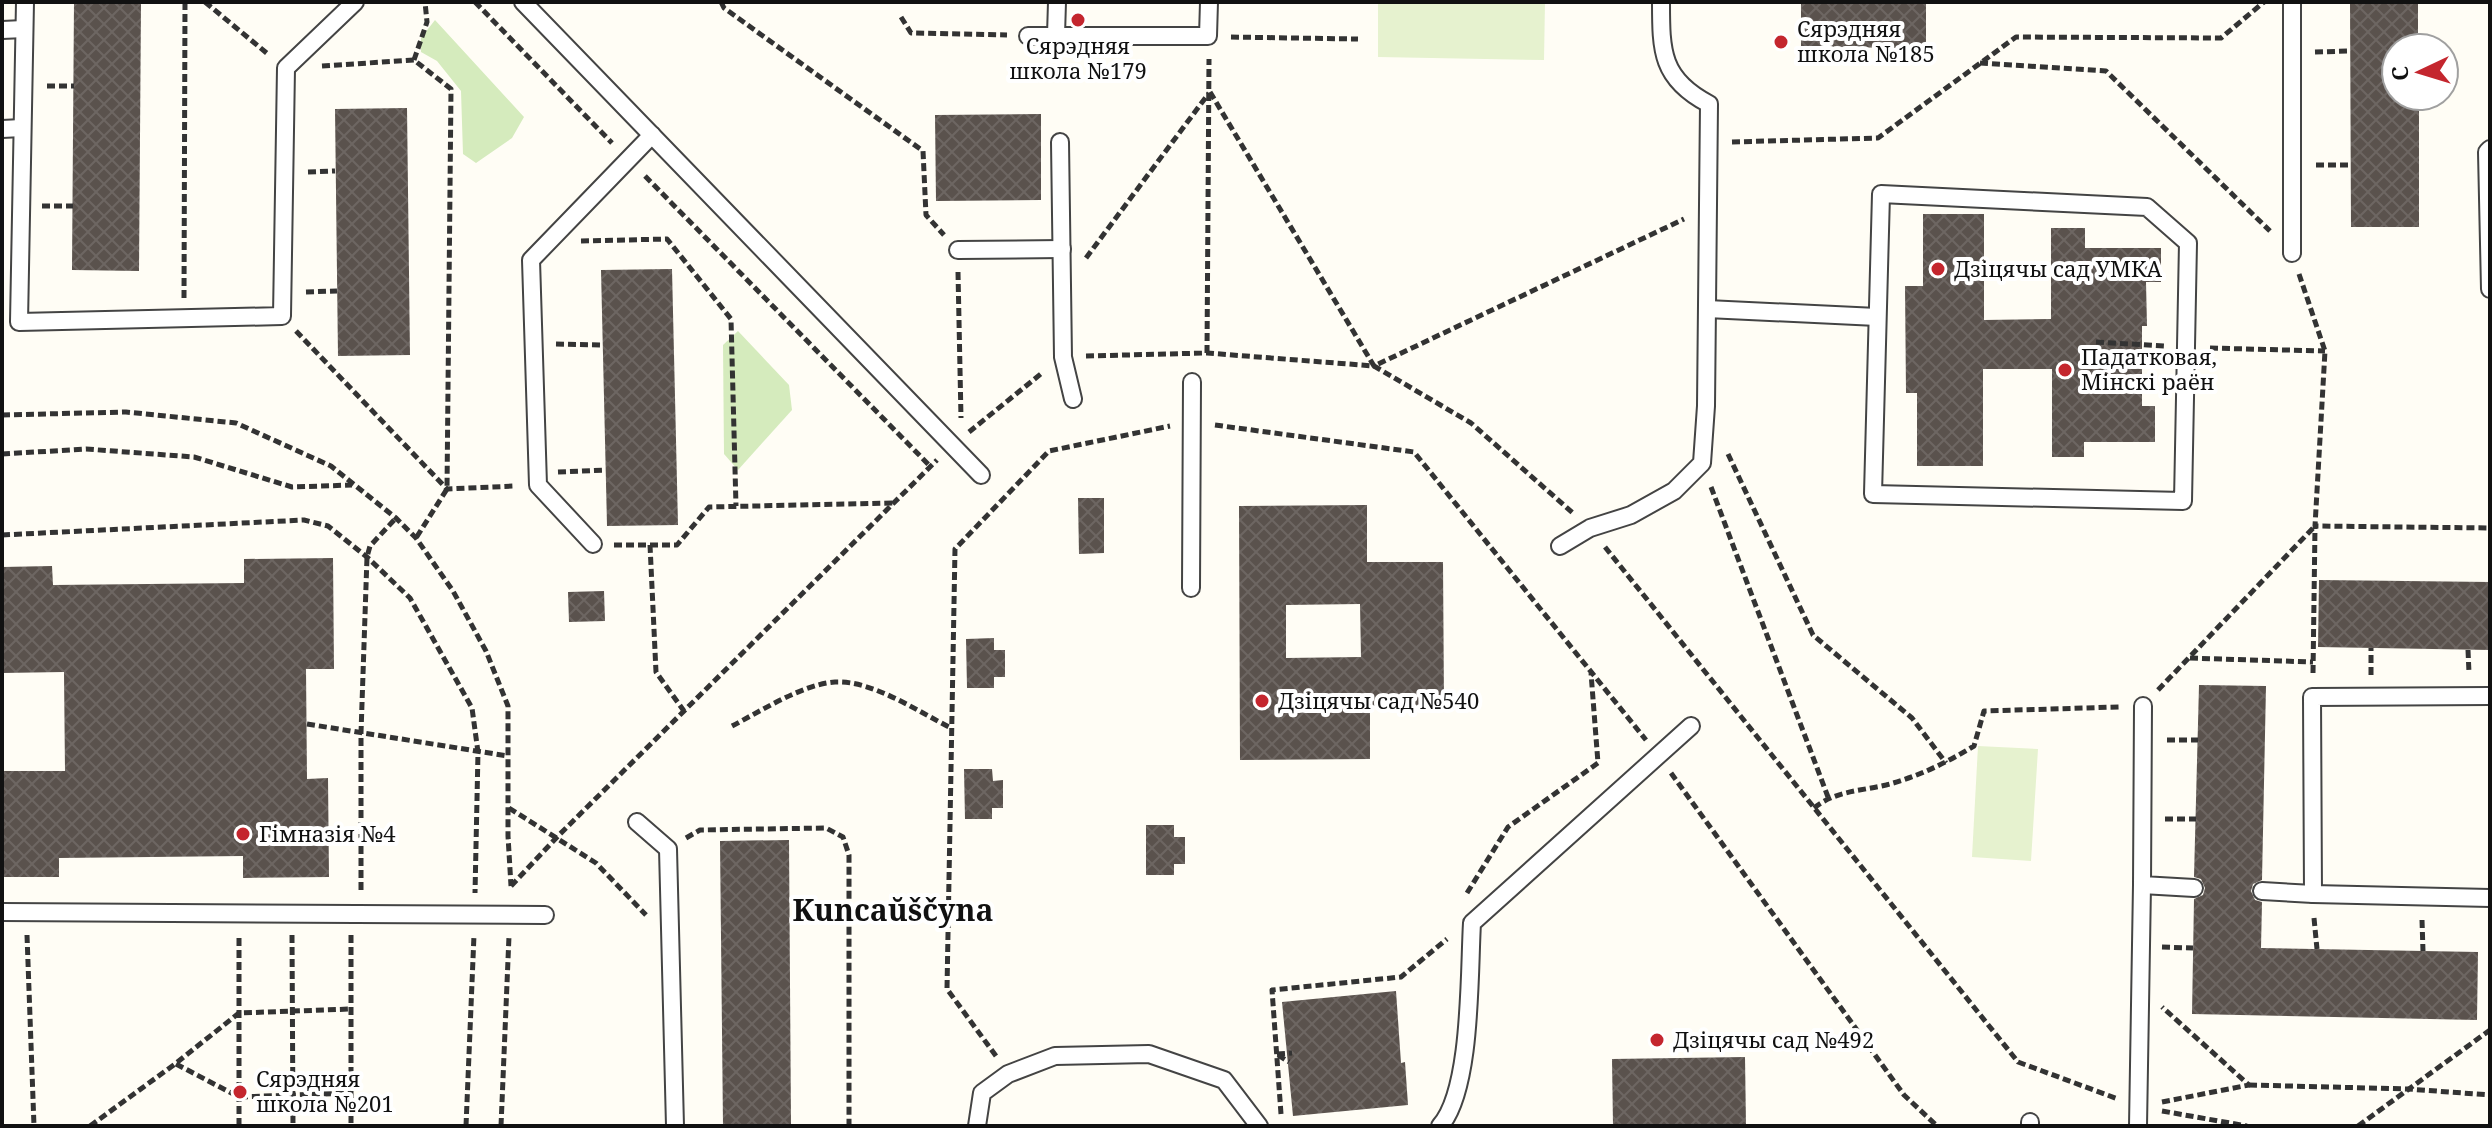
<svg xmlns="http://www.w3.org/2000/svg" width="2492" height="1128" font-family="'Noto Serif',serif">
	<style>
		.grass { fill: #d5ebbd }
		.pitch { fill: #e6f2cf }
		.building { fill: url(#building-cross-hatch); fill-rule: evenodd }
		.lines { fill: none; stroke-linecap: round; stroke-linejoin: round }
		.lane-casing { stroke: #444; stroke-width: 20 }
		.path { stroke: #333; stroke-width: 5; stroke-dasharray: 8 4; stroke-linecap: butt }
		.lane { stroke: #fff; stroke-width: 16 }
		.poi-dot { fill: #c4262e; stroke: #fff; stroke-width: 3 }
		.labels { text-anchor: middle; stroke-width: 8; stroke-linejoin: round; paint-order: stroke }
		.poi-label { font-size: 22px; fill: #111; stroke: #fff; text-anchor: start }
		.district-label { font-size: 30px; font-weight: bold; fill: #111; stroke: #fff }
	</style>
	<defs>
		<pattern id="building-cross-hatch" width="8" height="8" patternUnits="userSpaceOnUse" patternTransform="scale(2)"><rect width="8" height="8" fill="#5a524d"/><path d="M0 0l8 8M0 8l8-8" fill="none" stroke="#6d6662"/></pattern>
	</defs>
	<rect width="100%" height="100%" fill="#fffdf5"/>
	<g class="grass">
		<polygon points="435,20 524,117 512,138 476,163 463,154 461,91 437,61 421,52 421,38"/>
		<polygon points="738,331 789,385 792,410 738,470 724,454 723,345"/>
	</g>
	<g class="pitch">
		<polygon points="1378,2 1545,2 1544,60 1378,57"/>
		<polygon points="1978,746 2038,749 2031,861 1972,857"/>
	</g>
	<g class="building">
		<polygon points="74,2 141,2 139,271 72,270"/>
		<polygon points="1801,2 1926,2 1926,48 1801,47"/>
		<polygon points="2350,2 2418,2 2418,48 2396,48 2396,96 2419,96 2419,227 2351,227"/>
		<polygon points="407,108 410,355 338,356 335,109"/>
		<polygon points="1041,114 1041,200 936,201 935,115"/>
		<polygon points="1923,214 1984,214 1984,320 2051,319 2051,228 2085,228 2085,248 2161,248 2161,282 2146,282 2147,326 2142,326 2142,406 2155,406 2155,442 2084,442 2084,457 2052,457 2052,369 1983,369 1983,466 1917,466 1917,393 1906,393 1905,286 1923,286"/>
		<polygon points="672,269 678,525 607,526 601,270"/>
		<polygon points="1078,498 1104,498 1104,553 1079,554"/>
		<path d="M1367,505v57h76l1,144h-74v53l-130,1 -1,-254zM1360,604l1,53 -75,1v-53z"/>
		<polygon points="333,558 334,669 306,669 307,779 328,778 329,877 243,878 243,856 59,858 59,877 2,877 2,771 65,771 64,672 2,673 2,567 52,566 53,585 244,583 244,559"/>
		<polygon points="2319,580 2490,582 2490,650 2318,647"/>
		<polygon points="604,591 605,621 569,622 568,592"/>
		<polygon points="994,638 994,650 1005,650 1005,677 994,677 994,688 967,688 966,639"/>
		<polygon points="2199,685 2266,686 2262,880 2253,884 2251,891 2255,900 2262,902 2261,948 2478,952 2477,1020 2192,1014 2194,899 2203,895 2205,888 2201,879 2194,877"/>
		<polygon points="964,769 992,769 993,781 1003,780 1003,808 992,808 992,819 965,819"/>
		<polygon points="1146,825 1174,825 1174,837 1185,837 1185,864 1174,864 1174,875 1146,875"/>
		<polygon points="789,840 791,1126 723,1126 720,841"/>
		<polygon points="1396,991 1401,1063 1405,1062 1408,1105 1293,1116 1282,1002"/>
		<polygon points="1745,1057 1746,1126 1613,1126 1612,1059"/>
	</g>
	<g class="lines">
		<defs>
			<g id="lane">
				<polyline points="25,2 19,322 282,316 286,68 355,2"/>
				<polyline points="523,2 981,475"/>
				<polyline points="2292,2 2292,253"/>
				<polyline points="2,30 24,29"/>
				<polyline points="1056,35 1057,2"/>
				<polyline points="1028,36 1208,36 1209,2"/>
				<polyline points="2,129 22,128"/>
				<polyline points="1060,142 1063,357 1073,399"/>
				<polyline points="2490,149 2487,152 2490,289"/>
				<polygon points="1881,194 2147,207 2188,243 2183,501 1873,494"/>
				<polyline points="958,250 1062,249"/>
				<polyline points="1707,309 1877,317"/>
				<polyline points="593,544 538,485 531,260 652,135"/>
				<path d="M1560,546l30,-18 41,-13 43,-24 28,-28 4,-57 3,-302c-48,-25 -48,-53 -48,-102"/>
				<polyline points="1191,588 1192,382"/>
				<polyline points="2490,696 2312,697 2313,894 2490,898"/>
				<polyline points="2143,706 2142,885 2194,888"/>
				<polyline points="637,822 668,849 675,1126"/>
				<polyline points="2262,891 2313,894"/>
				<polyline points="2,912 545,915"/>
				<polyline points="977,1126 982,1093 1008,1074 1055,1056 1149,1054 1224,1080 1259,1126"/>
				<path d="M1440,1126c32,-36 29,-153 32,-203l219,-197"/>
				<polyline points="2030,1126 2030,1122"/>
				<polyline points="2138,1126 2142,885"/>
			</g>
		</defs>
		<use href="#lane" class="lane-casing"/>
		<g class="path">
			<polyline points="205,2 269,55"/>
			<polyline points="475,2 612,143"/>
			<polyline points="721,2 724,8 923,151 926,215 944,235"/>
			<polyline points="901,17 911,33 1007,35"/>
			<polyline points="1231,37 1358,39"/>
			<polyline points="2315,52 2350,51"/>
			<polyline points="414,60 427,22 425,2"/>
			<polyline points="1980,63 2106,71 2270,231"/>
			<polyline points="322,66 414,60 451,89 447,489 416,538"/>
			<polyline points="47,86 74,86"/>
			<polyline points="1210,92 1374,366 1684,219"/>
			<polyline points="1732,142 1878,138 2016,37 2221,38 2264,2"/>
			<polyline points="2316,165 2351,165"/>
			<polyline points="308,172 335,171"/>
			<polyline points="645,176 930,466"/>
			<polyline points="42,206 73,206"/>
			<polyline points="581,241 667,239 731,319 736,506"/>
			<polyline points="1086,258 1209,93"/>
			<polyline points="958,272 961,418"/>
			<polyline points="2299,274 2325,351 2315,526 2490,528"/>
			<polyline points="306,292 337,291"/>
			<polyline points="184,298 185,2"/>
			<polyline points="296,331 447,489 515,486"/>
			<polyline points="2096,342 2164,346"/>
			<polyline points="556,344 603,345"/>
			<polyline points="2210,348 2325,351"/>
			<polyline points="1207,353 1209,59"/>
			<polyline points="1086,356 1207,353 1374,366 1471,423 1574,514"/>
			<polyline points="2,415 126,412 236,423 331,466 396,518 416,538 453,591 486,651 508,706 508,836 511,886"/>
			<polyline points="1215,425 1414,452 1646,740"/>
			<polyline points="969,432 1042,373"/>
			<polyline points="2,454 86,449 194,457 292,487 352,485"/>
			<polyline points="1728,454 1813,635 1912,718 1946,763"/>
			<polyline points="558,472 605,470"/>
			<polyline points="1711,487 1828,797"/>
			<polyline points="2,535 304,520 328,526 367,557 410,598 472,708 478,752 475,893"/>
			<polyline points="614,545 677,545 709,507 893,503"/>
			<polyline points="650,545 656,672 684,711"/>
			<polyline points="1605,547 2018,1062 2118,1099"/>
			<polyline points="2468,650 2469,673"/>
			<polyline points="2190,658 2313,662"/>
			<polyline points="2313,673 2315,527"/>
			<polyline points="2371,675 2371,648"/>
			<polyline points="2158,690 2315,526"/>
			<polyline points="307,724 508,756"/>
			<path d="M732,726c29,-15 71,-42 103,-44 37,-2 84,30 116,46"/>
			<polyline points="2167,740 2198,740"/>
			<polyline points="1671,773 1904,1095 1937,1126"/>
			<polyline points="509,808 596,863 646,915"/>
			<path d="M1814,808c21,-17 46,-17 72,-23 31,-8 60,-22 88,-39l10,-35 135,-4"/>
			<polyline points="2165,819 2196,819"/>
			<polyline points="686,838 700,830 826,828 843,837 849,855 849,1126"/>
			<polyline points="511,886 558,836 937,460"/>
			<polyline points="361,890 361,733 367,557 370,546 396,518"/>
			<polyline points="1467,893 1508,827 1598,763 1591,673"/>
			<polyline points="2314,918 2317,949"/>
			<polyline points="2422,920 2423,951"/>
			<polyline points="27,935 34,1126"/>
			<polyline points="292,935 293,1126"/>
			<polyline points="351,935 351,1126"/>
			<polyline points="2162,947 2193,948"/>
			<polyline points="1277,1054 1292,1053"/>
			<polyline points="1278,1055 1289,1062"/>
			<polyline points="996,1056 947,989 955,549 1049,451 1170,426"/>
			<polyline points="176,1064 239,1097 351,1093"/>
			<polyline points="2249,1085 2408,1089 2490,1095"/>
			<polyline points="2162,1102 2249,1085 2162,1007"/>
			<polyline points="2162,1111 2247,1126"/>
			<polyline points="1281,1114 1272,990 1401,977 1447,939"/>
			<polyline points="90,1126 175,1064 239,1013 351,1009"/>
			<polyline points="239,1126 239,935"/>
			<polyline points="466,1126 474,935"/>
			<polyline points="501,1126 509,936"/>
			<polyline points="2358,1126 2490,1030"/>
		</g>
		<use href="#lane" class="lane"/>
	</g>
	<g class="poi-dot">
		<circle cx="1078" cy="20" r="8"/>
		<circle cx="1781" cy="42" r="8"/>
		<circle cx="1938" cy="269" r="8"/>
		<circle cx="2065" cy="370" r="8"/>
		<circle cx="1262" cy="701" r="8"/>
		<circle cx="243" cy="834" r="8"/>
		<circle cx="1657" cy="1040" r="8"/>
		<circle cx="240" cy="1092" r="8"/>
	</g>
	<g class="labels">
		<g class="poi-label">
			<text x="1797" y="37">Сярэдняя<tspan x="1797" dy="25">школа №185</tspan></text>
			<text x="1078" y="54" text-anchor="middle">Сярэдняя<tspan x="1078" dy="25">школа №179</tspan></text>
			<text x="1954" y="277">Дзіцячы сад УМКА</text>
			<text x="2081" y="365">Падатковая,<tspan x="2081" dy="25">Мінскі раён</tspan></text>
			<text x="1278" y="709">Дзіцячы сад №540</text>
			<text x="259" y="842">Гімназія №4</text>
			<text x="1673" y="1048">Дзіцячы сад №492</text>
			<text x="256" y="1087">Сярэдняя<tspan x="256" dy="25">школа №201</tspan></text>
		</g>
		<g class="district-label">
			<text x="893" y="921">Kuncaŭščyna</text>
		</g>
	</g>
	<rect width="2492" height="1128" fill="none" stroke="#111111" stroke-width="8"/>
	<g transform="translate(2420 72) rotate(266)"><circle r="38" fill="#ffffff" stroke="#a0a0a0" stroke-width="2"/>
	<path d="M0-6L14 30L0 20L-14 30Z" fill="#c4262e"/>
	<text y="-12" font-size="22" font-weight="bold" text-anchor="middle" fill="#111111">С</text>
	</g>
</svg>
